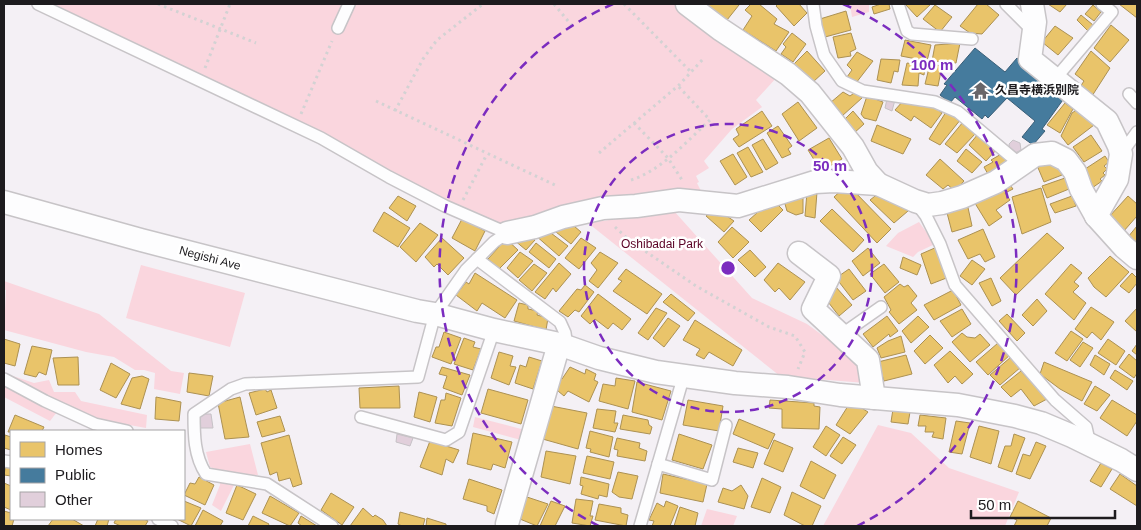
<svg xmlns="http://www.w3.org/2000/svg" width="1141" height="530" font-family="Arial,'Noto Sans JP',sans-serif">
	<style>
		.green { fill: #fad6de }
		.homes { fill: #e9c46a; stroke: #ac9153 }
		.public { fill: #457b9d; stroke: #395e77 }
		.building { fill: #e1cfdb; stroke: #c6c2c6 }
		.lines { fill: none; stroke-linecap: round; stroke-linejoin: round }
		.lane-casing { stroke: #c7c4c7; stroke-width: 14 }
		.street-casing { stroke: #c7c4c7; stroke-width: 25 }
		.path { stroke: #d3d2d3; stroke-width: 3; stroke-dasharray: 2.5 4; stroke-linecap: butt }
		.lane { stroke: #fdfdfe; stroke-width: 11 }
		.street { stroke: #fdfdfe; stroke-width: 22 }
		.ring { fill: none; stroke: #7b2cbf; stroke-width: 2.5; stroke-dasharray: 9 6 }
		.labels { text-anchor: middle; stroke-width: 5; stroke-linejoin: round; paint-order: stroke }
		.poi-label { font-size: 12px; font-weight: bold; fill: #1d1b1e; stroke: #fff; text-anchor: start }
		.park-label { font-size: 12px; fill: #5a0225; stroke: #fff }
		.street-label { font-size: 12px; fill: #1d1b1e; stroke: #fff }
		.centre { fill: #7b2cbf; stroke: #fff; stroke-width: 2.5 }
		.ring-label { font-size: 15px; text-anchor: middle; font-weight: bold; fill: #7b2cbf; stroke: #fff; stroke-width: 5; stroke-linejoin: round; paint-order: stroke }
	</style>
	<rect width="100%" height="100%" fill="#f4f0f5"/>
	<g class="green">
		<polygon points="47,4 675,4 725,41 778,76 756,100 762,107 732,129 704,161 709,168 696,176 699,182 697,183 701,191 510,228 490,221 422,189"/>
		<polygon points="850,4 869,4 869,12 852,17"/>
		<polygon points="674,211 752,298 807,324 859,362 865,383 780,376 588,223"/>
		<polygon points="919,222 935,244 918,252 913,257 886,246 898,233"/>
		<polygon points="141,265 245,293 230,347 126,318"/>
		<polygon points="4,281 99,314 171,371 184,373 180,394 154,389 155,373 144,370 135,370 114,357 86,352 4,330 6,290 4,290"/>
		<polygon points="4,373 34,383 49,380 54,392 75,392 81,401 147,415 146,428 96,419 63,404 50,421 4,397"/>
		<polygon points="475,417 525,430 521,440 473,427"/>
		<polygon points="878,425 911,433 949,468 1019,492 1005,526 823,526"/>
		<polygon points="250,444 258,475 239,475 221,511 212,505 220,485 221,471 210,467 206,452"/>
		<polygon points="707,509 737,516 733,526 701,526"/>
	</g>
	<g class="homes">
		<polygon points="704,4 737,4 739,5 727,20"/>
		<polygon points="751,4 759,4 777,19 774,24 789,32 776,51 743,30 752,16 745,10"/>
		<polygon points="778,4 799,4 807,13 794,26 776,6"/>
		<polygon points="881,4 889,4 890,9 874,14 872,7"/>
		<polygon points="905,4 931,4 917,17"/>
		<polygon points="978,4 986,4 999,15 982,34 970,33 960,26"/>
		<polygon points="1048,4 1067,4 1060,12"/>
		<polygon points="1119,4 1137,4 1137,18"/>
		<polygon points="935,5 952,17 940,32 923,19"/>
		<polygon points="1093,5 1101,12 1094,21 1085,14"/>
		<polygon points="846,11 851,30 825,37 820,19"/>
		<polygon points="1081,15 1093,25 1088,31 1077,20"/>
		<polygon points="1111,25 1129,40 1110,62 1094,48"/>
		<polygon points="1055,26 1073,38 1058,55 1042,42"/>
		<polygon points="792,33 806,44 793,62 781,54 786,47 783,44"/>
		<polygon points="851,33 856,49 850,52 851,56 838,58 833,37"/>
		<polygon points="905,40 931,45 927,61 901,56"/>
		<polygon points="960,43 956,63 932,61 935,45"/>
		<polygon points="807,51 825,71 813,82 792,66"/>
		<polygon points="1091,51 1110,68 1092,96 1080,87 1084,81 1075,74"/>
		<polygon points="857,52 873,61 856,83 847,77 852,70 847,65"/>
		<polygon points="881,59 900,60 898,72 894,71 891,83 877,80"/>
		<polygon points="907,63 925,66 924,75 919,73 918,86 902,85"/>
		<polygon points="930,64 942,66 938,86 925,84"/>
		<polygon points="857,91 862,98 842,116 830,103 843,92 850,96"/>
		<polygon points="867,96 883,102 876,121 864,118 861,114"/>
		<polygon points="903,101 930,103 942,113 931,128 914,116 911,121 895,110"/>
		<polygon points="798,102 817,128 799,141 782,114"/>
		<polygon points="1065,103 1073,109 1060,133 1047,125"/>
		<polygon points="1081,107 1094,125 1068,145 1061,136 1072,113"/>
		<polygon points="762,111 772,126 739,147 733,139 739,135 736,129"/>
		<polygon points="853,111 864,124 853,134 844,120"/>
		<polygon points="946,112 961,119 940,145 929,139"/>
		<polygon points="963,122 976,133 957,153 945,144"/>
		<polygon points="877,125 911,139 903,154 871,141"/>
		<polygon points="778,126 792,146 788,149 791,154 782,158 767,133"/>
		<polygon points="978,134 997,149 986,161 969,145"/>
		<polygon points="1091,135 1102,151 1084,162 1073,147"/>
		<polygon points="829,138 842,159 821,171 808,150"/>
		<polygon points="763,139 778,163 766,170 752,145"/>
		<polygon points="748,147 763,172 751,177 737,153"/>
		<polygon points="966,149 982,162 972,173 957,161"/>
		<polygon points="1003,153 1011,163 989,176 984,167 993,162 991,160"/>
		<polygon points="733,154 747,177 735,185 720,161"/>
		<polygon points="1105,156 1109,162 1104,166 1107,169 1103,173 1105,175 1100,179 1102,181 1092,188 1082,171"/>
		<polygon points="940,159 964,181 955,191 948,185 943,189 926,175"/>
		<polygon points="1056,161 1062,175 1044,182 1036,163"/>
		<polygon points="1065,178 1069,189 1047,198 1042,186"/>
		<polygon points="1007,181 1013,189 1005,193 1010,200 996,210 1002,217 989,226 973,200"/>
		<polygon points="849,186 891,229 877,243 834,197 845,187"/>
		<polygon points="1041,188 1051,222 1022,234 1012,197"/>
		<polygon points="803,191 803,213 796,215 787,211 783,197"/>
		<polygon points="807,192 817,192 815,218 805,216"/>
		<polygon points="879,193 895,199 908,211 894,223 870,200"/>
		<polygon points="398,196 416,206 407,221 389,208"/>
		<polygon points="1072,196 1076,206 1055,213 1050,204"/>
		<polygon points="1128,196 1137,204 1137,216 1123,232 1108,218"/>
		<polygon points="775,202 783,210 761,232 749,220 767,204 771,208"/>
		<polygon points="967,203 972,226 952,232 946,209"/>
		<polygon points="715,208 734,221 724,232 706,216"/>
		<polygon points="832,209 864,240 853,252 820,221"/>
		<polygon points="384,212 410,228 398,247 373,231"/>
		<polygon points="462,219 485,231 475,251 452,238"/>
		<polygon points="567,220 581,232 571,244 551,228"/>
		<polygon points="420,223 438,235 416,262 400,247"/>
		<polygon points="1137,226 1137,244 1128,237"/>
		<polygon points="543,227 568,246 559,256 535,235"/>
		<polygon points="732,227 749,242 733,258 718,242"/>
		<polygon points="983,229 995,257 985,262 980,254 968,259 958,240"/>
		<polygon points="526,233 535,240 526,250 514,240"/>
		<polygon points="1047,233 1064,248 1016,295 1000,278"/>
		<polygon points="442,238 464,258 448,275 437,264 434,267 425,257"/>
		<polygon points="581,238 596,248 579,269 565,258"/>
		<polygon points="506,239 518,250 499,269 488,259"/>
		<polygon points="536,243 556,259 549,268 529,252"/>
		<polygon points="937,247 949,277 931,284 921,254"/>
		<polygon points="868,248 880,263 863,276 852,261"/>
		<polygon points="750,250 766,267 755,277 738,260"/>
		<polygon points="520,252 533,261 518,278 507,268"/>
		<polygon points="600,252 618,263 598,288 589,281 597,270 591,263"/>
		<polygon points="1110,256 1129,272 1106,297 1094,287 1088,278"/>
		<polygon points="903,257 921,265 917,275 900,268"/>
		<polygon points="972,260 985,269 972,285 960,276"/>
		<polygon points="559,263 571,274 556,292 553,288 545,299 535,292"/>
		<polygon points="778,263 805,282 790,300 779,288 775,292 764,280"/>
		<polygon points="534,264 547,273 532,291 519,280"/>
		<polygon points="884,264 899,282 885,293 870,274"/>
		<polygon points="1071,264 1082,273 1074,282 1079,286 1073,292 1086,303 1074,320 1045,294"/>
		<polygon points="626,269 662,294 647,314 613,291 622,281 618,279"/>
		<polygon points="849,269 866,291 853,300 836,278"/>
		<polygon points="475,273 517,300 505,318 482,303 477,311 456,295 466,282 469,284"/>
		<polygon points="1132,273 1137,278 1137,283 1129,293 1120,286"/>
		<polygon points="991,278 1001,301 992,306 979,283"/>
		<polygon points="900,284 904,287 908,285 917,296 911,303 917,310 899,324 889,312 891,310 884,297"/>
		<polygon points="585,285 594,292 579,312 575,310 568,317 559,311 577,289 581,290"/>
		<polygon points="835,286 852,305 839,316 825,298"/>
		<polygon points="953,290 961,305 934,320 924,305"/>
		<polygon points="598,294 631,319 622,330 613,323 608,329 595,319 590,324 581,316"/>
		<polygon points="671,294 695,313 688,321 663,302"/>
		<polygon points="1037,299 1047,311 1033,326 1022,315"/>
		<polygon points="519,303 528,305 528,309 538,311 537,315 548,318 546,330 514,321"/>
		<polygon points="1091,307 1114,322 1101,340 1092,332 1087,338 1075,329"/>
		<polygon points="656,308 667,313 648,340 638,333"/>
		<polygon points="1137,308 1137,332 1125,321"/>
		<polygon points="962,309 971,324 952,337 940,321"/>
		<polygon points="1007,314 1025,333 1017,341 999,321"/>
		<polygon points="887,316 898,331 890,337 889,334 873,347 863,334"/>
		<polygon points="918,316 929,327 911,343 902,331"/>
		<polygon points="668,318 680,326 664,347 653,338"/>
		<polygon points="695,320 742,350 733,366 709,352 704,359 696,355 700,349 683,340"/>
		<polygon points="1071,331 1083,339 1067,361 1055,353"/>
		<polygon points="444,332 461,338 451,364 432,357 436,347 439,347"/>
		<polygon points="962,333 967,337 975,338 980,334 990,345 970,362 952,342"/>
		<polygon points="930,335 943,348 925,364 914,351"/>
		<polygon points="901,336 905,352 881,358 877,348 888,341"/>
		<polygon points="464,338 475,342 473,347 481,349 473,370 454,364"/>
		<polygon points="4,339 20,344 15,366 4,363"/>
		<polygon points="1108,339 1125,351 1116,365 1098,353"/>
		<polygon points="1083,342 1093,348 1080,367 1070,360"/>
		<polygon points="998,343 1011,354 988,375 976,362"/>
		<polygon points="1137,344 1137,355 1132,351"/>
		<polygon points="32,346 52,350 46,375 39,372 36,377 24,374"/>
		<polygon points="950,351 973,374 962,384 955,376 948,383 934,365"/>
		<polygon points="499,352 513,356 510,366 516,367 509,385 491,378"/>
		<polygon points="1129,354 1137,361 1137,373 1134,378 1119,367"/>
		<polygon points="906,355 912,374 884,381 878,362"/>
		<polygon points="1095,355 1110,364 1104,375 1090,365"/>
		<polygon points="78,357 79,385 58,385 53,358"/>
		<polygon points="529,357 542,361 533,389 515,383 520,365 526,367"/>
		<polygon points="1011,357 1021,367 1000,385 990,375"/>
		<polygon points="1044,362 1092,382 1082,401 1060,389 1040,374"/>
		<polygon points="111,363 130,374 116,398 100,390"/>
		<polygon points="442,367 470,375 462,395 443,388 447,376 439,374"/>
		<polygon points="570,367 585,374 586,369 596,374 594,380 598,382 589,402 568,391 564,396 552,386 558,377 562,379"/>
		<polygon points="1115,370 1133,381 1127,390 1110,378"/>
		<polygon points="1021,371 1047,399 1034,406 1021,389 1011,397 1001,387"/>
		<polygon points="189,373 213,376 209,396 187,392"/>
		<polygon points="142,376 149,379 140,409 121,404 132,378"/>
		<polygon points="616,378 635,381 628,409 599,401 603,384 615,386"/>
		<polygon points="637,382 671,391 662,420 632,412"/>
		<polygon points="399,386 400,408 360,408 359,388"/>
		<polygon points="1095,386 1110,395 1097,411 1084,404"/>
		<polygon points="265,389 267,392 271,390 277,408 256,415 249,393"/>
		<polygon points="488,389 528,400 521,424 481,413"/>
		<polygon points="419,392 437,397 430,422 414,417"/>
		<polygon points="446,393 461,398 452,426 435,423 441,400 445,400"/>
		<polygon points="156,397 181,402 179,421 155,419"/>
		<polygon points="240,397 249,437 225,439 218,403"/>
		<polygon points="688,400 723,406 719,431 683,425"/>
		<polygon points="770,400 814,403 814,406 820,407 819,429 782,428 782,409 769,408"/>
		<polygon points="1112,400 1137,415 1137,421 1127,436 1100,418"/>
		<polygon points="551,406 587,413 578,449 539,438"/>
		<polygon points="848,406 860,407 868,412 850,434 836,425"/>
		<polygon points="597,409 616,411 614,423 618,423 615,432 593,428"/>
		<polygon points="893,409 910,412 908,424 891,422"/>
		<polygon points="15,415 44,427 42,431 8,432"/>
		<polygon points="623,415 648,420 649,425 652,427 650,434 620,429"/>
		<polygon points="920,415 946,418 943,439 932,437 934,432 925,432 926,426 918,426"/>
		<polygon points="280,416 285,431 262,437 257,422"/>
		<polygon points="739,419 775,434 768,449 733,434"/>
		<polygon points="956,421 970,423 962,454 949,452"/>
		<polygon points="826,426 840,435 826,456 813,447"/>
		<polygon points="979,426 999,431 991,464 970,457"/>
		<polygon points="590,431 613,437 609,457 590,452 591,449 586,448"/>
		<polygon points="473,433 512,442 505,468 493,464 491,470 467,464"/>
		<polygon points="679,434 712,445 703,469 672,460"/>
		<polygon points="1014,434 1025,438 1012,472 998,467 1005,446 1011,446"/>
		<polygon points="5,435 11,437 11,450 4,448"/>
		<polygon points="289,435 302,484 293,487 290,478 279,481 277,472 270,475 261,443"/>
		<polygon points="843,437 856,445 842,464 830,456"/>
		<polygon points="617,438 640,443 639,448 647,451 645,461 617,456 618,450 614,449"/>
		<polygon points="774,440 793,448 783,472 764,464"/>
		<polygon points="430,441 459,450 453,463 446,459 442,475 420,467"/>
		<polygon points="1036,442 1046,446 1030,479 1016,474 1023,454 1030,456"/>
		<polygon points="738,448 758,453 753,468 733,462"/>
		<polygon points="546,451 576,456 570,484 541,477"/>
		<polygon points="587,456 614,462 610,479 583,473"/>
		<polygon points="811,461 836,475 824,499 800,486"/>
		<polygon points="1101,463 1112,469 1101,487 1090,481"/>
		<polygon points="6,464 11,465 11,476 4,475"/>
		<polygon points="618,472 638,476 632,499 619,497 612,492"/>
		<polygon points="663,474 707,484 703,502 660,493"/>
		<polygon points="1120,474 1137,486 1137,506 1110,489"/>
		<polygon points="199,477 214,485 205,505 184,495 190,483 195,484"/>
		<polygon points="581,477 609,484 607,497 599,495 598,499 581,494 583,486 580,485"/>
		<polygon points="762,478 781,487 770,513 751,507"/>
		<polygon points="469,479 502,490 494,514 487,511 487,506 463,499"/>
		<polygon points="4,483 11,486 11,510 4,507"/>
		<polygon points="237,485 256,494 243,520 226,513"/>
		<polygon points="741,485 748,496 744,509 718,502 723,488 732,491"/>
		<polygon points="792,492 821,506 812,526 805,526 784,515"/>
		<polygon points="331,493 354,507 342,525 321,510"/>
		<polygon points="270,496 299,513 290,526 262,513"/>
		<polygon points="524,496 548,504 537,526 515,517"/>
		<polygon points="576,499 593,501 590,516 593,516 590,526 572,523"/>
		<polygon points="184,501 201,508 191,526 177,519 184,519"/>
		<polygon points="551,501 565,506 555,526 540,526"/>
		<polygon points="666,501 678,506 670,526 652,526 654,521 649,520 657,503 664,507"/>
		<polygon points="1018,501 1051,518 1047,526 1014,526 1017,520 1010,517"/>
		<polygon points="599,504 621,508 621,513 628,515 626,526 595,520"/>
		<polygon points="680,507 698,513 695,526 674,526"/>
		<polygon points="363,508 373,517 375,515 383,520 387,526 350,526"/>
		<polygon points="203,510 223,521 220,526 195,526"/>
		<polygon points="4,511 11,513 11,519 14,519 12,526 4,526"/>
		<polygon points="400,512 425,519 423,526 402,526 398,524"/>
		<polygon points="253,516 269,524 268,526 248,526"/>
		<polygon points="301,516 317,526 302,526 298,523"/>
		<polygon points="427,518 446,524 446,526 426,526"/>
		<polygon points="53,519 72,519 84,526 48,526"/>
		<polygon points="98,519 109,519 107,526 91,526 95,526"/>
		<polygon points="116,519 144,519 148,521 145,526 121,526 114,523"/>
	</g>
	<polygon class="public" points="975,48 1005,72 1017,58 1065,97 1042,129 1045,131 1033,145 1022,137 1035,121 1007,98 988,118 985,115 982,119 955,97 950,103 940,95 947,85 944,84"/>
	<g class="building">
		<polygon points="887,99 895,100 892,111 885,108"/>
		<polygon points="1013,140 1020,143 1021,150 1015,153 1010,150 1009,144"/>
		<polygon points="198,414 211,414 213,428 200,428"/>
		<polygon points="397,434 413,438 410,446 396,442"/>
	</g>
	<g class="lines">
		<defs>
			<g id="lane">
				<polyline points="38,4 321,138 389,177 445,206 507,233"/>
				<polyline points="813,4 816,26 824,55 842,81 863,91 935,102 958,112 1020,164"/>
				<polyline points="898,4 907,31 912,34 972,39"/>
				<polyline points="1006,4 1033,31"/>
				<polyline points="338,28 349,4"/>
				<polyline points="1055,79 1112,12 1102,4"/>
				<polyline points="1129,94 1137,103"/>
				<polyline points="1121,154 1137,132"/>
				<polyline points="917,204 926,216 940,244 955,285 1055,400 1086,427 1090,445"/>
				<polyline points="477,259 560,322 565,333 567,347"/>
				<polyline points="841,335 881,307"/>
				<polyline points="4,379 45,401 95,424 127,431"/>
				<polyline points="361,417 446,440 459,432 494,330"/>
				<polyline points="4,461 11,462"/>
				<polyline points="658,464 712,480 726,425"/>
				<polyline points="158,519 172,526"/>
				<path d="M332,526l-65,-42 -61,-10c-12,-18 -12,-40 -12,-60l37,-25 14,-5 173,-7 17,-63 31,-44 28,-28 13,-9"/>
				<polyline points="640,526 684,375"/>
			</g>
			<g id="street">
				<polyline points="687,4 720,29 788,74 810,93 853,147 867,172 878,184 915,201 928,205 942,203 962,197 996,182 1035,155 1052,153 1066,160 1075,172 1081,189 1096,216 1124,247 1137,258"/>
				<polyline points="1032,4 1035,22 1030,59 1107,121 1119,146 1121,154 1117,179 1096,216"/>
				<polyline points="4,202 141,240 417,311 435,314 494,330 559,344 599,358 656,372 735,383 788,387 840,395 958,405 1015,416 1041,423 1072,436 1121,460 1137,470"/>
				<polyline points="507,233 535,227 563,217 603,208 636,206 679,200 738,206 815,182 834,181 878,184"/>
				<polyline points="799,253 829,276 813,309 868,360 874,398"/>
				<polyline points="507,524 559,344"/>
			</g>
		</defs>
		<use href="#lane" class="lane-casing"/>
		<use href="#street" class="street-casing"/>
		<g class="path">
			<polyline points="158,4 256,43"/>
			<polyline points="554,4 573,27"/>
			<polyline points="624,4 690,71"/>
			<polyline points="205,68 230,4"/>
			<polyline points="376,101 557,186"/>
			<polyline points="395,111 423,59 437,40 483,4"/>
			<polyline points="301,114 332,41"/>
			<polyline points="634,123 668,158 682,180"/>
			<polyline points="599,153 679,85 704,58"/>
			<path d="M631,180c31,-10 55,-38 79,-60l-32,-34"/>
			<polyline points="463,200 487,154"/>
			<polyline points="615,227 629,240 696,286 769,327 795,336 805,352 798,369"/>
		</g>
		<use href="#lane" class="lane"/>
		<use href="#street" class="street"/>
	</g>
	<g class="ring">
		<circle cx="728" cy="268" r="144"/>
		<path d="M599 526A288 288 0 0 1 613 4M843 4A288 288 0 0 1 857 526"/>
	</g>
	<defs>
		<symbol id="temple-bare" viewBox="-9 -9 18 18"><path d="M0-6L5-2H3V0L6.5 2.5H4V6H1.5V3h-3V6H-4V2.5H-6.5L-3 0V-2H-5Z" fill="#686669" stroke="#fff" stroke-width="2.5" paint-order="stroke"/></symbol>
	</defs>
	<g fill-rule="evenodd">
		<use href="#temple-bare" x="968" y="78" width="25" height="25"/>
	</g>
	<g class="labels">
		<g class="poi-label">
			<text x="995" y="94">久昌寺横浜別院</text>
		</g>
		<g class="park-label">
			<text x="662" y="248">Oshibadai Park</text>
		</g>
		<g class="street-label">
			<text transform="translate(210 258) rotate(15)" y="4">Negishi Ave</text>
		</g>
	</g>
	<circle cx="728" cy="268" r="8" class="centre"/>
	<g class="ring-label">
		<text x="932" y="70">100 m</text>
		<text x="830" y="171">50 m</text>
	</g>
	<rect width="1141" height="530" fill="none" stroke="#1d1b1e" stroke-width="10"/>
	<rect x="10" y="430" width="175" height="90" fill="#ffffff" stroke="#a5a4a5"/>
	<rect x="20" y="442" width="25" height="15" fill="#e9c46a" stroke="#a5a4a5"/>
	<text x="55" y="455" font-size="15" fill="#1d1b1e">Homes</text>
	<rect x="20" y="468" width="25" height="15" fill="#457b9d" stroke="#a5a4a5"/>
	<text x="55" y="480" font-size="15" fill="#1d1b1e">Public</text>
	<rect x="20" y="492" width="25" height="15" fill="#e1cfdb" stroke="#a5a4a5"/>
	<text x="55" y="505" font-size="15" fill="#1d1b1e">Other</text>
	<path d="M971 510v8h144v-8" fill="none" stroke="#1d1b1e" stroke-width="2.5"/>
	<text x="978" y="510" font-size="15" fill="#1d1b1e" stroke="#ffffff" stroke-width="4" paint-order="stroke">50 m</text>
</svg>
